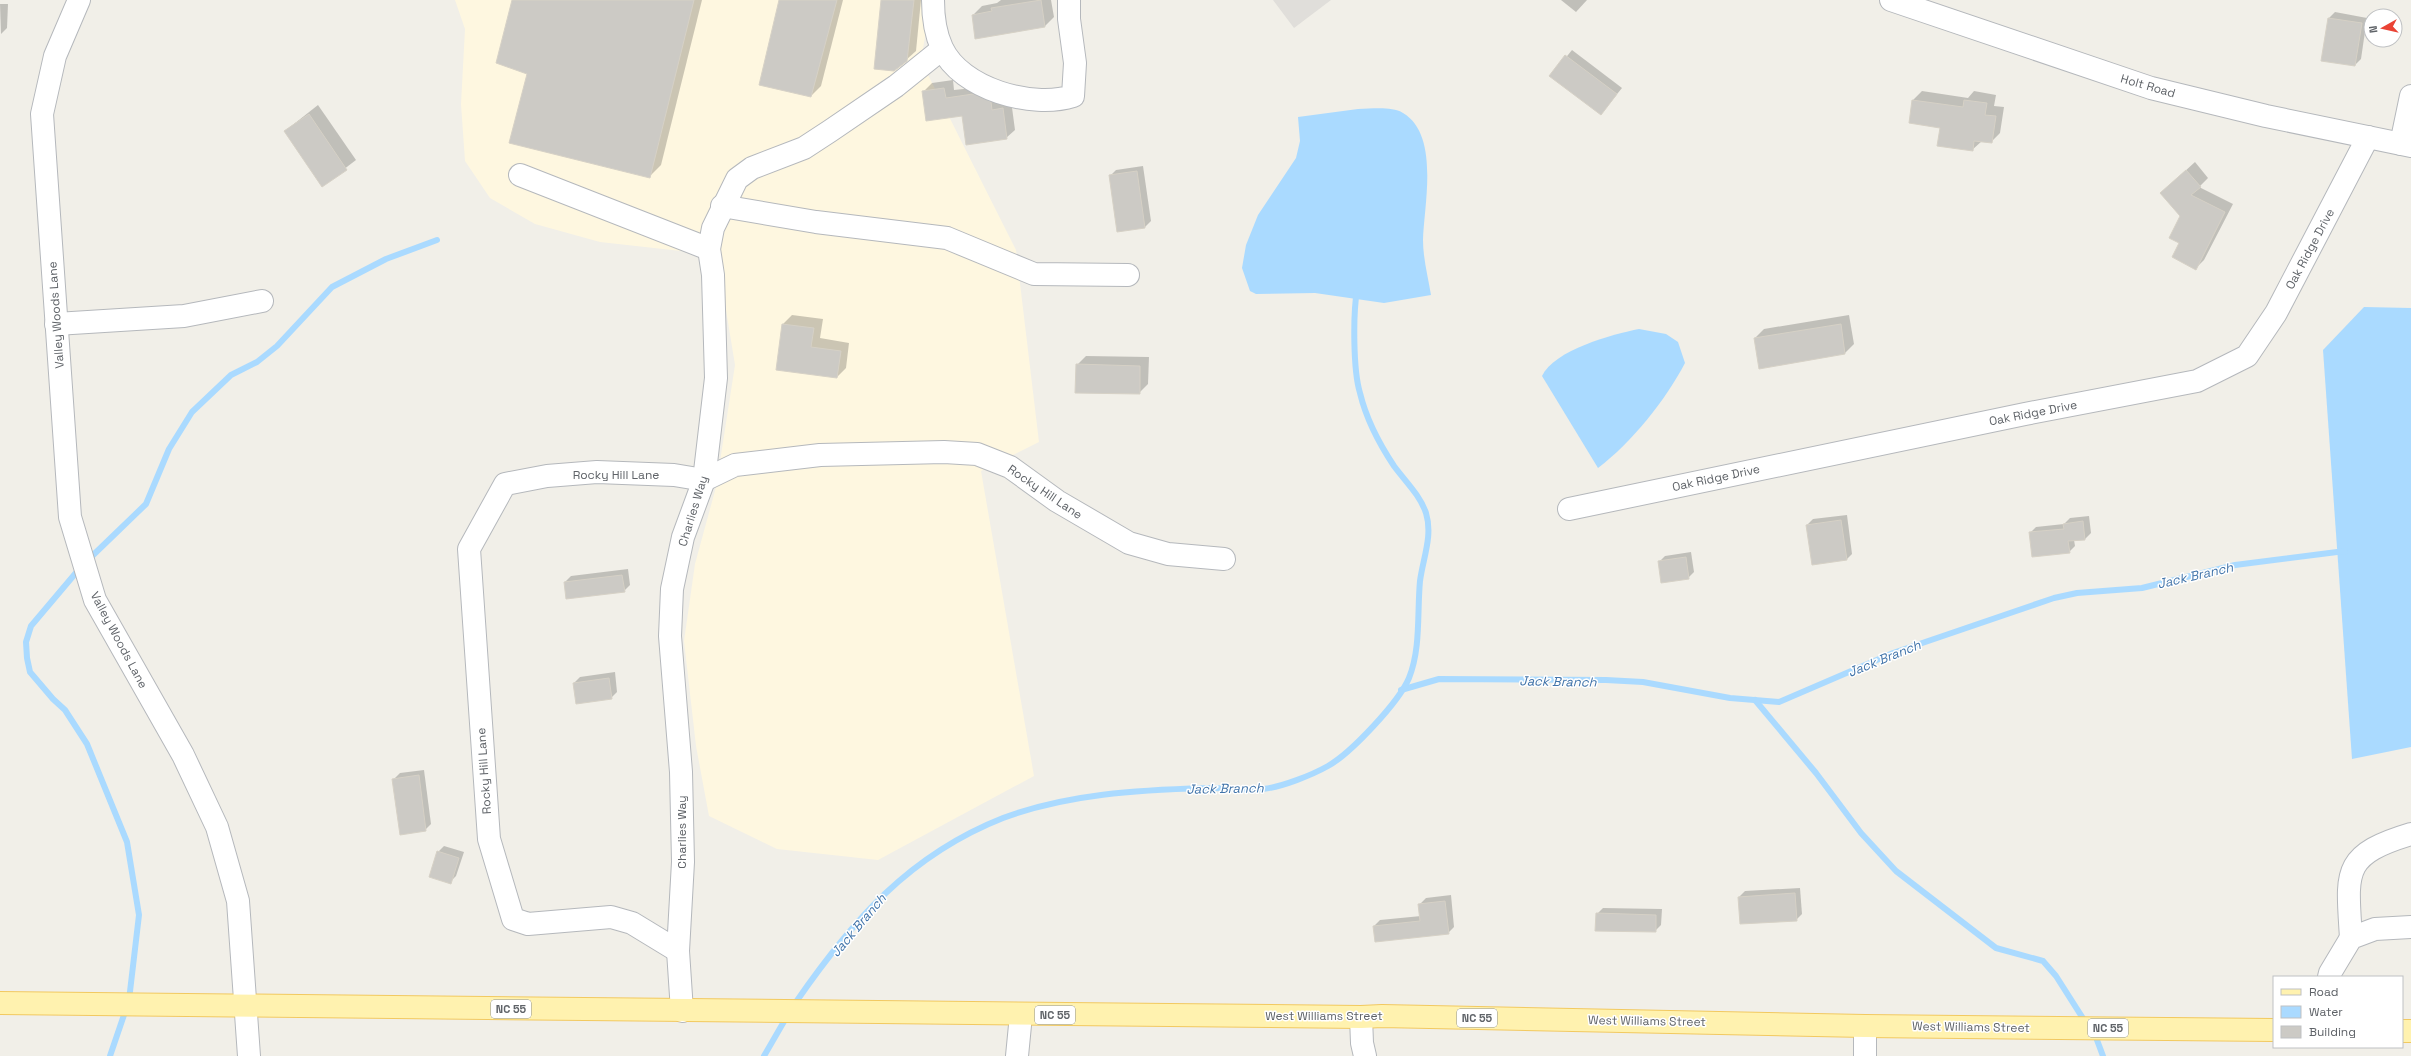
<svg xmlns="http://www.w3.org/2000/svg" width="2411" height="1056" font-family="'Space Grotesk',sans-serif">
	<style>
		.commercial { fill: #fef7e0 }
		.industrial { fill: #e0deda }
		.water { fill: #aadaff }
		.shadow { fill: #0003 }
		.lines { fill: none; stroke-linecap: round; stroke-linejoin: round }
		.stream { stroke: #aadaff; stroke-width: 6 }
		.building { fill: #cccac5; stroke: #d6d1c6 }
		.minor-casing { stroke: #b5b8bc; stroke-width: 24 }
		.major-casing { stroke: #f2c960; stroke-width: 24 }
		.minor { stroke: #fff; stroke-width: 22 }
		.major { stroke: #fff2af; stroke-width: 22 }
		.labels { text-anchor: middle; stroke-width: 3; stroke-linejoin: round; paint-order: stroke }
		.shield { fill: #fff; stroke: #8f9295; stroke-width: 1 }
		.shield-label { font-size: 11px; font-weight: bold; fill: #5f6368 }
		.street-label { font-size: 12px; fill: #5f6368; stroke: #fff }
		.water-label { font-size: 13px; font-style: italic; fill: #4174aa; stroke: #fff }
	</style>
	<rect width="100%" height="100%" fill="#f1efe8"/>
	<polygon class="commercial" points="455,0 931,0 921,61 1016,250 1039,442 981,471 1034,776 878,860 777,849 709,816 696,746 684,641 695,564 716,487 735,365 717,255 600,242 535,224 490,198 465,161 461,104 465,29"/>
	<polygon class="industrial" points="1273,0 1331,0 1294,28"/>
	<g class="water">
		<path d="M1358,109c14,0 33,-3 45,4 37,22 21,92 20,127 0,18 5,37 8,55l-47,8 -69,-10 -59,1 -6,-3 -8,-23 4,-23 12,-30 38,-57 4,-17 -2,-24z"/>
		<polygon points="2364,307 2411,308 2411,747 2352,759 2323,350"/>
		<path d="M1639,329l27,5 12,8 7,21c-20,38 -53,79 -87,105l-56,-92c12,-26 71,-42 97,-47z"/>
	</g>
	<g class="shadow">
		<polygon points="513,0 702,0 661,165 649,177 529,74"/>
		<polygon points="780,0 843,0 821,86 811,96"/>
		<polygon points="882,0 921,0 916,51 906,60"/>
		<polygon points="1001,0 1051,0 1054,17 1045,26 973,15 982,6 997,3"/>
		<polygon points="1561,0 1587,0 1576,12"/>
		<polygon points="0,4 8,4 7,28 1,34"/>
		<polygon points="2335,12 2367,18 2361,59 2355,65 2329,18"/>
		<polygon points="1572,50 1622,88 1601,114 1551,76"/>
		<polygon points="953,80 954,90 982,87 1011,100 1015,130 1006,138 923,92 932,83"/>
		<polygon points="1922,91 1968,98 1974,91 1996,95 1994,106 2004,107 2000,133 1991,142 1982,141 1972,150 1941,127 1910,122 1913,100"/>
		<polygon points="318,105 356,160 322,186 285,131"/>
		<polygon points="2195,162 2208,178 2199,187 2233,204 2204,260 2196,268 2181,216 2161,193"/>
		<polygon points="1143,166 1151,221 1145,227 1110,176 1116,170"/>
		<polygon points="792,315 823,319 820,338 849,343 846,368 837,377 783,324"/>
		<polygon points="1849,315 1854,344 1845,353 1760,367 1755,338 1764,329"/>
		<polygon points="1086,356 1149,357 1148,384 1139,393 1077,365"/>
		<polygon points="1847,515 1852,554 1846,560 1807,525 1813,519"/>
		<polygon points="2089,516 2091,533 2085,539 2074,540 2075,546 2069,552 2030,533 2036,527 2064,524 2070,518"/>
		<polygon points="1691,552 1694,572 1688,578 1659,562 1665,556"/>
		<polygon points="628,569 630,585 624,591 565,582 571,576"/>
		<polygon points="615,672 617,692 611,698 574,683 580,677"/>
		<polygon points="424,770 431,824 425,830 394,779 400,773"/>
		<polygon points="444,846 464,852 456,876 450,882 438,852"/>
		<polygon points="1800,888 1802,914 1796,920 1739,897 1745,891"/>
		<polygon points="1451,895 1454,927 1448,933 1374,926 1380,920 1421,916 1420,904 1426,898"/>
		<polygon points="1603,908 1662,909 1661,925 1655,931 1597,914"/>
	</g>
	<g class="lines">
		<g class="stream">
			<polyline points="88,560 146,504 169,449 192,412 231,375 257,362 277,346 332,287 386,259 437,240"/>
			<polyline points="80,568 31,626 26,642 27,658 30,672 53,699 65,710 87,744 127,842 139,915 129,1000"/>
			<polyline points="1401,690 1439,679 1606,680 1643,682 1730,698 1779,702 1893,653 2054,598 2077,593 2142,588 2235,565 2345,551"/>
			<polyline points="1755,700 1816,773 1861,833 1896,871 1996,948 2043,961 2056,976 2084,1020"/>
			<path d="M796,1002c56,-81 113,-147 207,-184 64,-24 135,-28 203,-30 19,-1 39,4 57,1 19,-2 49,-14 65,-23 23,-13 71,-64 81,-88 12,-30 8,-65 11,-97 3,-23 13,-45 6,-68 -6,-18 -21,-32 -32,-47 -14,-21 -28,-48 -34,-73 -7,-23 -7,-79 -3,-103"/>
			<polyline points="2097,1040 2103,1056"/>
			<polyline points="110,1056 126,1009"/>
			<polyline points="764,1056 786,1018"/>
		</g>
	</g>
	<g class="building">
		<polygon points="512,0 694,0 650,178 509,143 527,74 496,63"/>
		<polygon points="779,0 837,0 811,97 759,85"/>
		<polygon points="881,0 914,0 907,61 894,71 874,69"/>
		<polygon points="1041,0 1045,27 975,39 972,15 992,11 991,8"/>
		<polygon points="2328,18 2362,23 2355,66 2321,61"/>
		<polygon points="1565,55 1617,94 1601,115 1549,76"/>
		<polygon points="944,88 946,98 973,94 991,102 992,110 1003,108 1007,139 966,145 962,116 926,121 922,91"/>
		<polygon points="1912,100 1963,107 1964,100 1987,103 1985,115 1996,116 1992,143 1974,141 1973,151 1937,146 1940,128 1909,123"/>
		<polygon points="309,114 347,170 322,187 284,131"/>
		<polygon points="2186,170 2201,187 2191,195 2225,212 2196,270 2172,257 2179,243 2169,238 2180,216 2160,193"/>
		<polygon points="1137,171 1145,228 1117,232 1109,175"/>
		<polygon points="782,324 814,328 811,347 841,351 837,378 776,370"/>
		<polygon points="1841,324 1845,354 1759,369 1754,338"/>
		<polygon points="1076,364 1140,366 1140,394 1075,393"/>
		<polygon points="1841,520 1847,560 1812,565 1806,525"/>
		<polygon points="2083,521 2085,540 2068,541 2070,553 2032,557 2029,532 2064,529 2063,524"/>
		<polygon points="1686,557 1689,579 1661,583 1658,561"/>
		<polygon points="622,575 625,592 566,599 564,582"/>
		<polygon points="609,678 612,699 576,704 573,683"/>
		<polygon points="419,775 426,831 400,835 392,779"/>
		<polygon points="437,851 459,858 451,884 429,877"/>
		<polygon points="1795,893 1797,921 1740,924 1738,897"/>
		<polygon points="1445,901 1449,934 1375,942 1373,926 1420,921 1418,904"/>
		<polygon points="1596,913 1656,915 1656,932 1595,931"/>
	</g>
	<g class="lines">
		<defs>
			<g id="minor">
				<polyline points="79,0 55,56 42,114 70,517 95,600 183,755 217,827 238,901 249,1056"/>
				<path d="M933,0c0,16 2,33 9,48 19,41 90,61 131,48l2,-33 -6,-44v-19"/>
				<polyline points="1891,0 2151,88 2266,116 2411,146"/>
				<polyline points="2401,144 2411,96"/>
				<polyline points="520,175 709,249"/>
				<polyline points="722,206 816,222 947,238 1034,274 1128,275"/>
				<polyline points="56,324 184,316 262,301"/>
				<polyline points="1569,509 2025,414 2197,381 2247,356 2276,313 2368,137"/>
				<path d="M2351,938c-4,-66 -10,-83 60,-104"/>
				<polyline points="678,951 632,923 611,917 528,924 513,919 489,839 469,549 505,484 547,476 597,472 674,475 704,480 735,465 820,455 944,452 977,454 1010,467 1057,501 1129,543 1168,554 1224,559"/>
				<polyline points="2329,977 2330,973 2351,938 2375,929 2411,927"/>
				<polyline points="682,1011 678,951 683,862 681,772 670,636 672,589 683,537 704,480 716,378 713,275 709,249 713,228 737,179 752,168 804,148 830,131 896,86 942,49"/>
				<polyline points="1361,1017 1362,1043 1365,1056"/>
				<polyline points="1017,1056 1021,1015"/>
				<polyline points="1865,1056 1865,1026"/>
			</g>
			<g id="major">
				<polyline points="0,1003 1361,1017 1382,1016 1865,1026 2274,1030"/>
				<polyline points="2402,1031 2411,1031"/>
			</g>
		</defs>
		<use href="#minor" class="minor-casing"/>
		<use href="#major" class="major-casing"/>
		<use href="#minor" class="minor"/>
		<use href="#major" class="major"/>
	</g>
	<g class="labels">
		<g class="shield">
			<rect x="491" y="1000" width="40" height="18" rx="3"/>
			<rect x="1035" y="1006" width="40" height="18" rx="3"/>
			<rect x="1457" y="1009" width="40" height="18" rx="3"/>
			<rect x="2088" y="1019" width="40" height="18" rx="3"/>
		</g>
		<g class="shield-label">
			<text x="511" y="1013">NC 55</text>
			<text x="1055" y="1019">NC 55</text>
			<text x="1477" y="1022">NC 55</text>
			<text x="2108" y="1032">NC 55</text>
		</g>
		<g class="street-label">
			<text transform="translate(2148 86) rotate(16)" y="4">Holt Road</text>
			<text transform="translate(2310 249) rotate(-62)" y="4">Oak Ridge Drive</text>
			<text transform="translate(56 315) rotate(-94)" y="4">Valley Woods Lane</text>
			<text transform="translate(2033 413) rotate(-11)" y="4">Oak Ridge Drive</text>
			<text x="616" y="479">Rocky Hill Lane</text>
			<text transform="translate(1716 478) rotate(-12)" y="4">Oak Ridge Drive</text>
			<text transform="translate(1045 492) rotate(34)" y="4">Rocky Hill Lane</text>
			<text transform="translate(693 511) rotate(-73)" y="4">Charlies Way</text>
			<text transform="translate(119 640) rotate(62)" y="4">Valley Woods Lane</text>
			<text transform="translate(484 771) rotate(-94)" y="4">Rocky Hill Lane</text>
			<text transform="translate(682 832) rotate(-90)" y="4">Charlies Way</text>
			<text x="1324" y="1020">West Williams Street</text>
			<text transform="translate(1647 1021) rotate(1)" y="4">West Williams Street</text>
			<text transform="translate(1971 1027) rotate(1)" y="4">West Williams Street</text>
		</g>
		<g class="water-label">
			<text transform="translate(2195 575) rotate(-13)" y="5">Jack Branch</text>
			<text transform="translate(1884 658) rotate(-22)" y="5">Jack Branch</text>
			<text transform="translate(1558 681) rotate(1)" y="5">Jack Branch</text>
			<text transform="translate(1225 788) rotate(-1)" y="5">Jack Branch</text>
			<text transform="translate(858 925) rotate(-50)" y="5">Jack Branch</text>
		</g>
	</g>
	<rect x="2273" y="976" width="130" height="72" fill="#ffffff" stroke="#bfc1c3"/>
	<rect x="2281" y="989" width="20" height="6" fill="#fff2af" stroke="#bfc1c3"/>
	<text x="2309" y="996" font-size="12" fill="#5f6368">Road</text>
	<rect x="2281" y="1006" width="20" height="12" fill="#aadaff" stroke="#bfc1c3"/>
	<text x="2309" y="1016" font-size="12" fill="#5f6368">Water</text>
	<rect x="2281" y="1026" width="20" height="12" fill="#cccac5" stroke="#bfc1c3"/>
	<text x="2309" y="1036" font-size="12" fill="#5f6368">Building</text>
	<g transform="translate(2383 28) rotate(262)"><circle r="19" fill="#ffffff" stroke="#bfc1c3"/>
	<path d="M0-3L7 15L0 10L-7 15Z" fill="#ea4335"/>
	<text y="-6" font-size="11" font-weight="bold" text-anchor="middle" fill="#5f6368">N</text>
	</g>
</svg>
